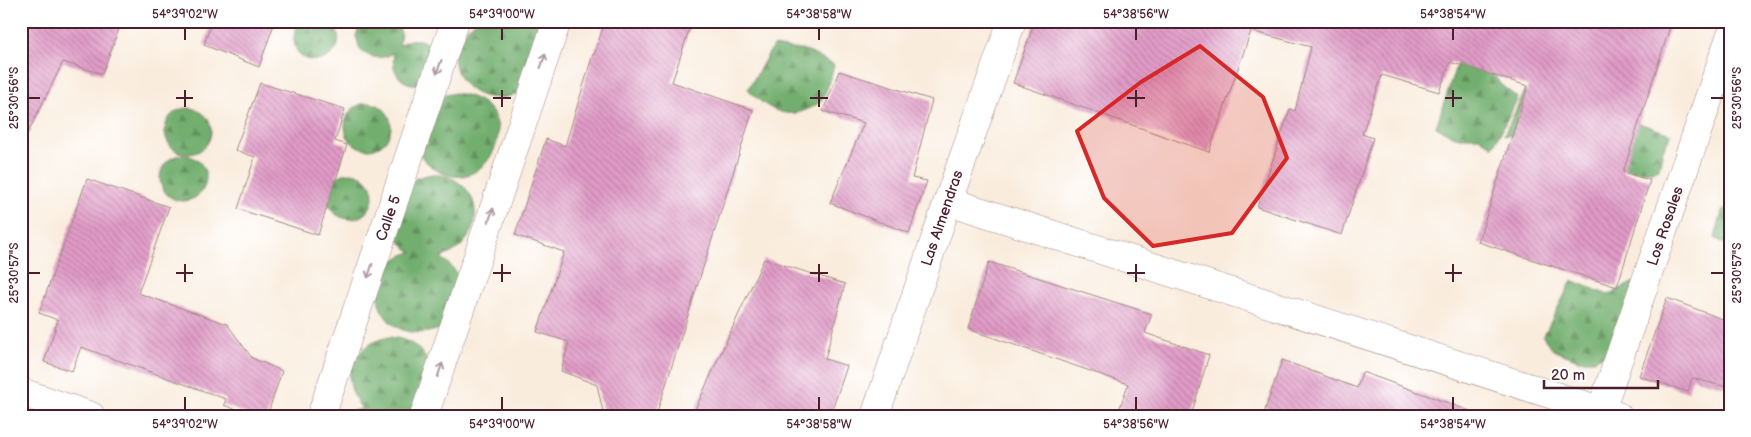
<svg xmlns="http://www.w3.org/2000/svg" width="1751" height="437" font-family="'Balsamiq Sans',sans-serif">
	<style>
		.forest { fill: url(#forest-firs); stroke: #5e674c }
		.building { fill: url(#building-back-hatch) }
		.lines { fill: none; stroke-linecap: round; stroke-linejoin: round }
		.street-casing { stroke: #a28684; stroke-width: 29 }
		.street { stroke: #fff; stroke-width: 28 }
		.oneway { stroke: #ae9aa0 }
		.marked { fill: #d62828; fill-opacity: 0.2; stroke: #d62828; stroke-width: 4; stroke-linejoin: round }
		.ticks { fill: none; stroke: #4a1f2b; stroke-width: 2 }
		.labels { text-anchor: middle; stroke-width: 4; stroke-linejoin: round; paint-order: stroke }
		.street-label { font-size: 15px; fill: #4a1f2b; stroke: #fff }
		.neatline { fill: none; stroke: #4a1f2b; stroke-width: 2 }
		.ticks-label { font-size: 12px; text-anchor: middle; fill: #4a1f2b }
	</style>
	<defs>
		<pattern id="forest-firs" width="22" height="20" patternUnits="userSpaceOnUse" patternTransform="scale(1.25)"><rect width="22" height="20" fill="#72af6e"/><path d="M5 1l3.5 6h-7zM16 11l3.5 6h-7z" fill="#608e5b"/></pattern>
		<pattern id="building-back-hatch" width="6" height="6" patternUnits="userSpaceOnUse" patternTransform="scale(1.25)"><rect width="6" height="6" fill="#e19bc7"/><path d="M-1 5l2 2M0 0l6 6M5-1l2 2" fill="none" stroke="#b87ea2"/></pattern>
	</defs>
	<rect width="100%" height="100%" fill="#fff"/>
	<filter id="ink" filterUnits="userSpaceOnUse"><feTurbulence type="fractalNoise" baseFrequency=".02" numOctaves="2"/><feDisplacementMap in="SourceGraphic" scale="10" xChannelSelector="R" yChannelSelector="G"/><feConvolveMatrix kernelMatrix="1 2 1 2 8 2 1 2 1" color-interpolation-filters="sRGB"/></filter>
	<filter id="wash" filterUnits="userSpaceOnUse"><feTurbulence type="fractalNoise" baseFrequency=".0096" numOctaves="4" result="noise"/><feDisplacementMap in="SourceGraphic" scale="20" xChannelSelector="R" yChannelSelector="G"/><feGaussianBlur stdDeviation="1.12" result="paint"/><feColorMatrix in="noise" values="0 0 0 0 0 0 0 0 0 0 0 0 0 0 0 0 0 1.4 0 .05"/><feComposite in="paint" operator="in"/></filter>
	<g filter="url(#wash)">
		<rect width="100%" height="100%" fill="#f9ecdd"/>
		<g class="forest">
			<path d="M301,21l31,1c26,36 -33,55 -38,20 -1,-8 2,-15 7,-21z"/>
			<path d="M361,21h35l5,12 -2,12c13,-9 27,-7 37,7l-12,31c-21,6 -34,-10 -30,-30 -13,7 -22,6 -34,-3l-4,-14z"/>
			<path d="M477,21h77l-12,12 -10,5 4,7 -17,48c-56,23 -89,-43 -42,-72z"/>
			<path d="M773,46l34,5 27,14c-3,11 -6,24 -12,34 -3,5 -10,8 -16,11 -23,10 -43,-4 -58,-21z"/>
			<polygon points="1459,57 1493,73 1500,84 1518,98 1493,147 1479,137 1455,137 1436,127"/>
			<path d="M1525,91l105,29 41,14 -8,16 -4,19c-30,12 -101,-27 -135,-33 -6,-1 -13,0 -20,-1z"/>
			<path d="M455,93c89,12 21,131 -35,62l21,-59z"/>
			<circle cx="368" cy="126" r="23"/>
			<circle cx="188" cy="131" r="23"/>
			<circle cx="183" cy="178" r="23"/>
			<circle cx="350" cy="196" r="23"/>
			<path d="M432,174c8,1 18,2 26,8 31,21 17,66 -17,75l12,11 7,12 -18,48c-66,26 -90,-61 -30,-76 -24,-16 -20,-28 -12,-52 2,-4 3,-12 6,-15 5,-7 17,-9 26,-11z"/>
			<polygon points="1730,208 1730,245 1728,246 1715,238 1722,211"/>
			<polygon points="1572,280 1608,295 1634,282 1617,347 1595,360 1578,360 1553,350 1543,337"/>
			<path d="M389,337c21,2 32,10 41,29l-17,47 -5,3h-68l5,-4 17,-3c-24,-32 -12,-63 27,-72z"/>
		</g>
		<g id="blocks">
			<g class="building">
				<polygon points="21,21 122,21 102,74 63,62 21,147"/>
				<polygon points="212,21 275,21 259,67 204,45"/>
				<polygon points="605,21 692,21 672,82 753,110 656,416 604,416 597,385 561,371 569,342 537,332 564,252 515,235 546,139 565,146 593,54 594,55"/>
				<polygon points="1035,21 1672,21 1623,172 1650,180 1617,287 1478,242 1528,86 1450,62 1439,92 1382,75 1362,134 1373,138 1342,235 1257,207 1290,109 1295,111 1311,47 1251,31 1209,152 1013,83"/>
				<polygon points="839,71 932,100 912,178 927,181 909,233 830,203 864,123 823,111"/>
				<polygon points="260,83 345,109 335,141 347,145 318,235 238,209 255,157 235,150"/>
				<polygon points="87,179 169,207 138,293 227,324 252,358 282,371 267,416 252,416 224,405 226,399 81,347 72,371 44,362 58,320 39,313"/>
				<polygon points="764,259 845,284 825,359 847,366 830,416 692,416"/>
				<polygon points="989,262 1152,314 1145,333 1209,355 1191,416 1117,416 1128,384 968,329"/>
				<polygon points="1667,298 1730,322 1730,388 1692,378 1688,392 1639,376"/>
				<polygon points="1282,360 1357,388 1362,372 1473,412 1472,416 1263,416"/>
			</g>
		</g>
	</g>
	<g filter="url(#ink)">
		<use href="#blocks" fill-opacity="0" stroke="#a28684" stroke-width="1"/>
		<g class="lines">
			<defs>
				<g id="street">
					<polyline points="948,201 1618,416"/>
					<polyline points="21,392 91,416"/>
					<polyline points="321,416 455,21"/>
					<polyline points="424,416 557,21"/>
					<polyline points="875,416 948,201 1012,21"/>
					<polyline points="1599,416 1730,37"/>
				</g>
			</defs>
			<use href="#street" class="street-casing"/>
			<use href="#street" class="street"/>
		</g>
		<defs><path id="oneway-shaft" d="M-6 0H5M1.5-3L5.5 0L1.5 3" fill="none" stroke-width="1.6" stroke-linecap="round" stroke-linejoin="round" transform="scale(1.25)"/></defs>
		<g class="oneway">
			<use href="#oneway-shaft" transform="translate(543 61) rotate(-71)"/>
			<use href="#oneway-shaft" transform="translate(439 67) rotate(109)"/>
			<use href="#oneway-shaft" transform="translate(491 215) rotate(-71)"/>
			<use href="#oneway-shaft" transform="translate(370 271) rotate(109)"/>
			<use href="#oneway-shaft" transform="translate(440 370) rotate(-71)"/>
		</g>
	</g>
	<path class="marked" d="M1200,46l63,51 24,61 -55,75 -79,13 -49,-48 -27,-67 64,-49z"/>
	<path class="ticks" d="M185,28v12M502,28v12M819,28v12M1136,28v12M1453,28v12M185,90v17M502,90v17M819,90v17M1136,90v17M1453,90v17M28,98h12M176,98h17M493,98h18M810,98h18M1127,98h18M1445,98h17M1711,98h13M185,264v18M502,264v18M819,264v18M1136,264v18M1453,264v18M28,273h12M176,273h17M493,273h18M810,273h18M1127,273h18M1445,273h17M1711,273h13M185,397v13M502,397v13M819,397v13M1136,397v13M1453,397v13"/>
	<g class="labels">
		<g class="street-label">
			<text transform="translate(388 218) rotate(-71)" y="5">Calle 5</text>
			<text transform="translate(942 218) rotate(-71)" y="5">Las Almendras</text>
			<text transform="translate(1665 226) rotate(-71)" y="5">Los Rosales</text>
		</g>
	</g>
	<rect width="1751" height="437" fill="none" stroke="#fff" stroke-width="55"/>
	<path d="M1544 380v8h114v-8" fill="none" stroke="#4a1f2b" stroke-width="2.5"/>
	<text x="1551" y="380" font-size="15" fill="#4a1f2b" stroke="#ffffff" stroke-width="4" paint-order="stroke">20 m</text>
	<rect x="28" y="28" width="1696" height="382" class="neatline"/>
	<g class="ticks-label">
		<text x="185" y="18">54°39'02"W</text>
		<text x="502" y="18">54°39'00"W</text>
		<text x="819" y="18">54°38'58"W</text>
		<text x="1136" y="18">54°38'56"W</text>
		<text x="1453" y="18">54°38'54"W</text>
		<text transform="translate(14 98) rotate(-90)" y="4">25°30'56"S</text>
		<text transform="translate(1737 98) rotate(-90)" y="4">25°30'56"S</text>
		<text transform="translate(14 273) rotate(-90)" y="4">25°30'57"S</text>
		<text transform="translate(1737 273) rotate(-90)" y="4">25°30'57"S</text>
		<text x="185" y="428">54°39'02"W</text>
		<text x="502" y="428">54°39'00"W</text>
		<text x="819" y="428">54°38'58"W</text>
		<text x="1136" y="428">54°38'56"W</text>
		<text x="1453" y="428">54°38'54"W</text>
	</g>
</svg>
